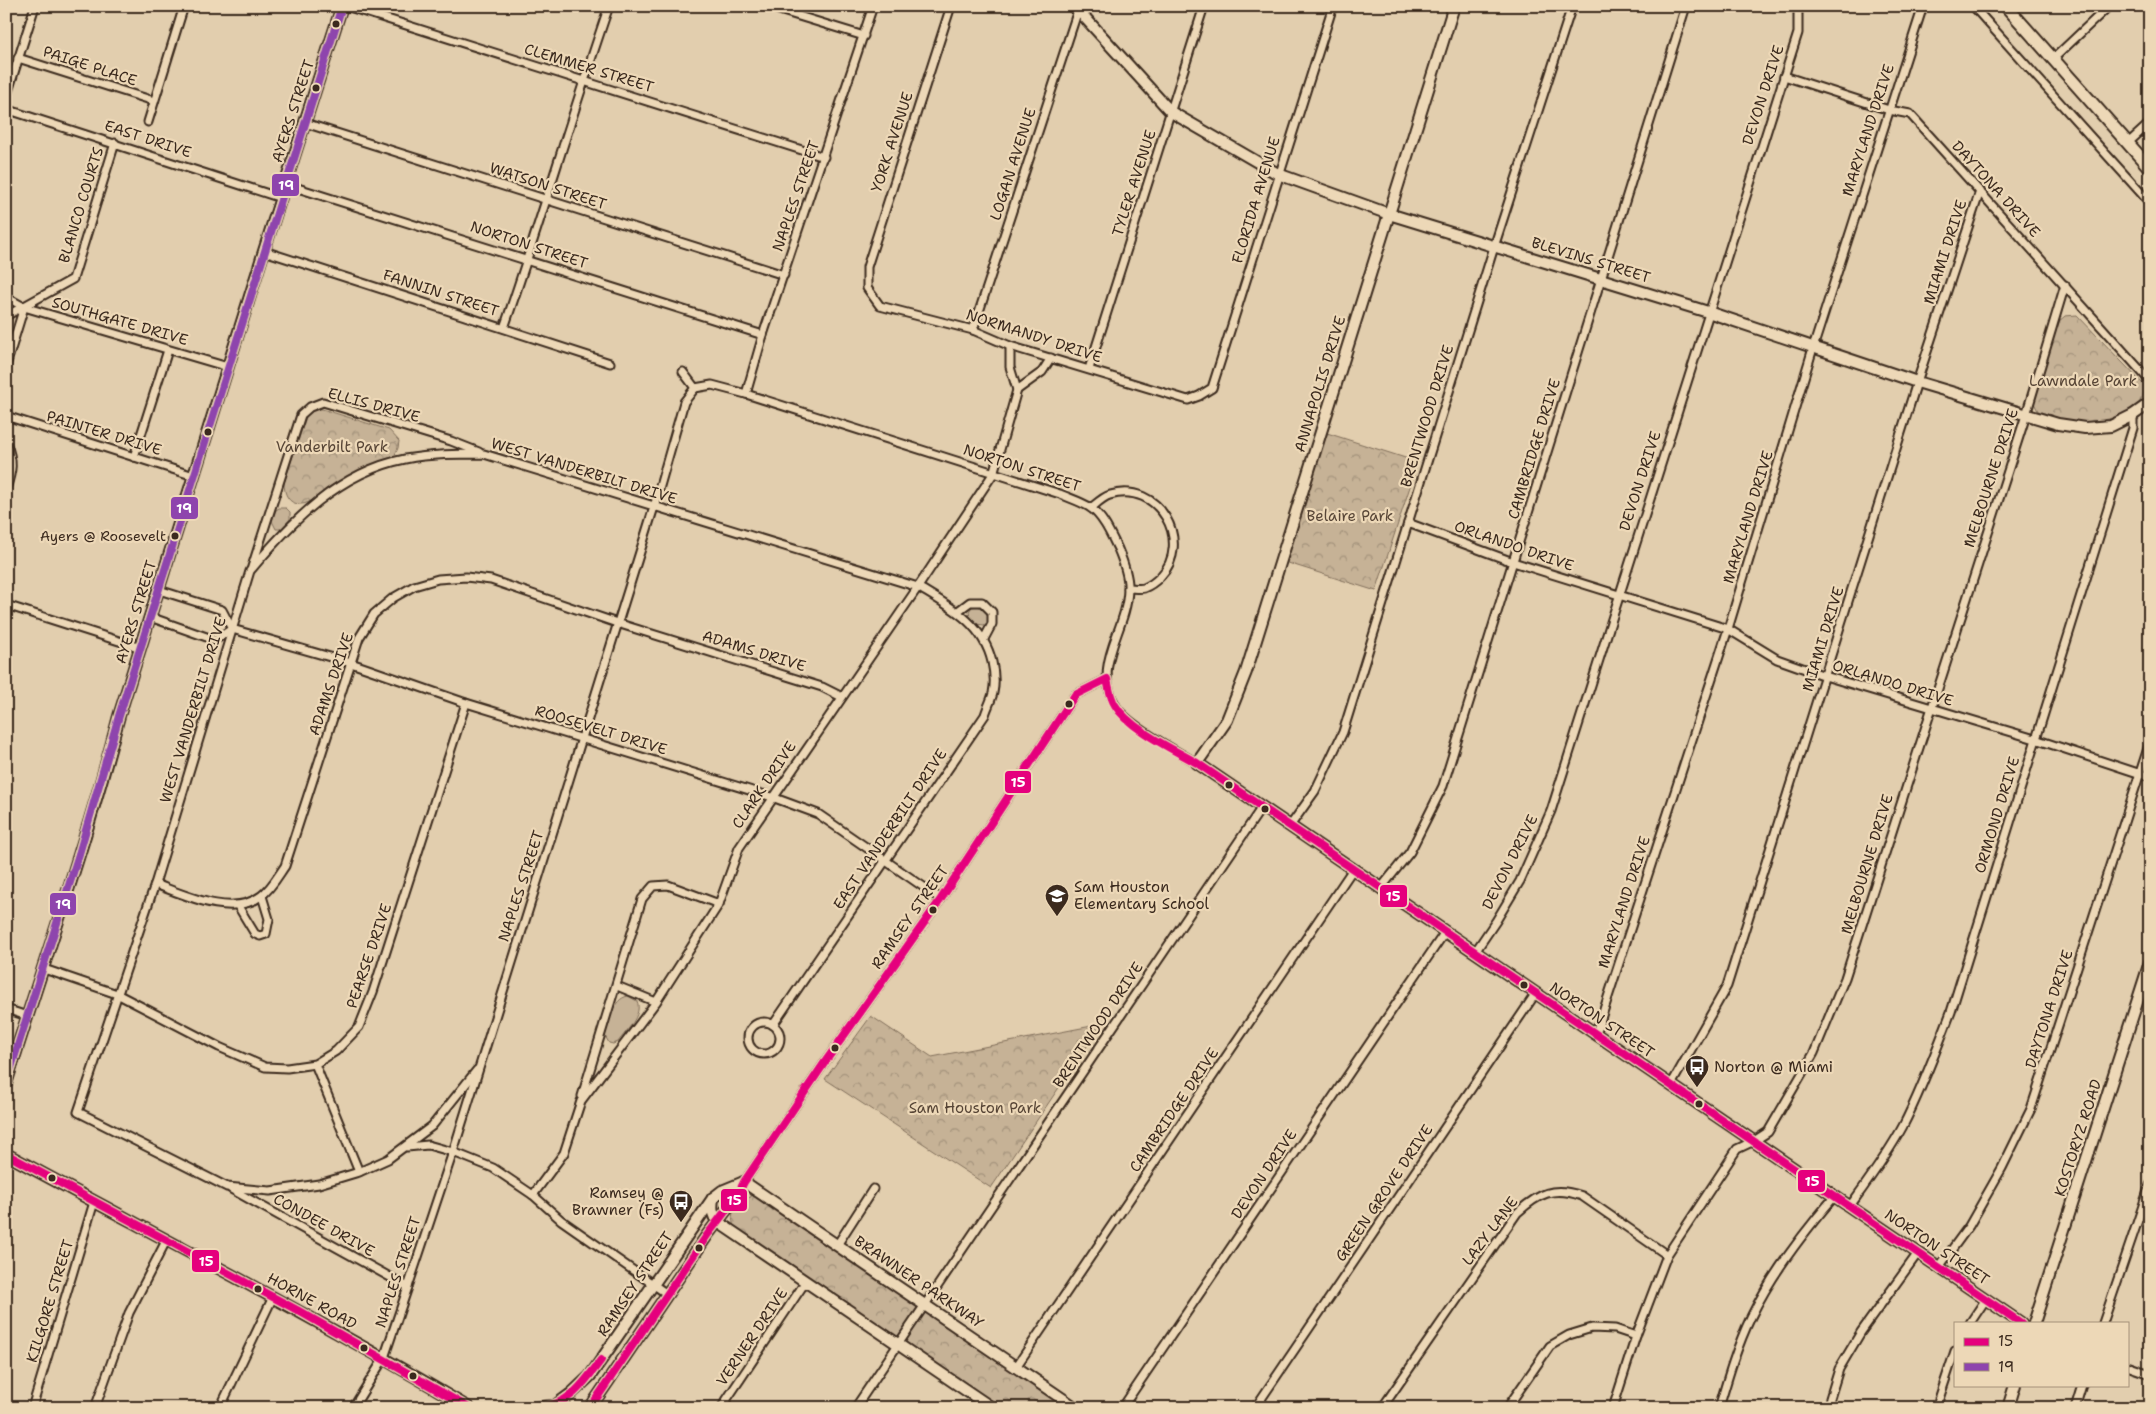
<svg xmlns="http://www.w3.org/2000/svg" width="2156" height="1414" font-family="'Shantell Sans',sans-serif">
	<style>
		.green { fill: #c6b296; stroke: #806e5a }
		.forest { fill: url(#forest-crowns); stroke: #806e5a }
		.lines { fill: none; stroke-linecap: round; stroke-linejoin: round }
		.street-casing { stroke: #3b2a1e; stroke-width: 11 }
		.secondary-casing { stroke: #3b2a1e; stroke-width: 14 }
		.primary-casing { stroke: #3b2a1e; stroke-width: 15 }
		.street { stroke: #edd8b7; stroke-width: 7 }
		.secondary { stroke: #edd8b7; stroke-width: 10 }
		.primary { stroke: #edd8b7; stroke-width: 11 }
		.bus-1-casing { stroke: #edd8b7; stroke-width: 11 }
		.bus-2-casing { stroke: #edd8b7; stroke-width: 11 }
		.bus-1 { stroke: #e5007d; stroke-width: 8 }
		.bus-2 { stroke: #8e44ad; stroke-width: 8 }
		.bus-dot { fill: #3b2a1e; stroke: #edd8b7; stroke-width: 2 }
		.labels { text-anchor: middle; stroke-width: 4.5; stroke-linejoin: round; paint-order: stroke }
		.bus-label { font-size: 14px; fill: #3b2a1e; stroke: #edd8b7; text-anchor: end }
		.street-label { font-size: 15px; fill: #3b2a1e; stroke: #edd8b7 }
		.park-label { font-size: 15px; fill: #574536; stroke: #edd8b7 }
		.poi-label { font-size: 15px; fill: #3b2a1e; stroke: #edd8b7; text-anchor: start }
		.line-badge { stroke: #edd8b7; stroke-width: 2 }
		.badge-label { font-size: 14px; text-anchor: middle; font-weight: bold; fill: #fff }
	</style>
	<defs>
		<pattern id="forest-crowns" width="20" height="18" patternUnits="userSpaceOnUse" patternTransform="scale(1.25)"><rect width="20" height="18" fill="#c6b296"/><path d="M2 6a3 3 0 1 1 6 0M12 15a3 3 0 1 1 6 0" fill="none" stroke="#a2917a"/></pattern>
	</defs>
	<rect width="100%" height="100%" fill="#e2ceae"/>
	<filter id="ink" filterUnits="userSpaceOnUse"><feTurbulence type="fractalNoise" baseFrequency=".02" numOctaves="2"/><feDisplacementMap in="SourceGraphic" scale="10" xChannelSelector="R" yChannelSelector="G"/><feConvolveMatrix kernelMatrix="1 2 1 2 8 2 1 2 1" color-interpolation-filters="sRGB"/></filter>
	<g filter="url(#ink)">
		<g class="green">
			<polygon points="279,508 286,508 290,512 290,519 281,529 276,529 272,521 276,510"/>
			<path d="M978,606c8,4 10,7 10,16l-4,3 -8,-1 -6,-6 -1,-7 3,-4z"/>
			<path d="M628,996l9,5c6,14 -11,30 -19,41l-5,2 -4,-1 -4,-7c4,-14 7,-37 23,-40z"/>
		</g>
		<g class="forest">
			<path d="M2077,315l67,70c0,6 0,10 -3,15 -9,15 -45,24 -61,23 -14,-1 -29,-8 -42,-12l-5,-10 25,-79 7,-6z"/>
			<path d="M316,409h6l67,21 10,11 -1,7 -5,11c-22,7 -44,16 -64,28 -8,5 -18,18 -29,17 -12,0 -16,-11 -16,-21l22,-66 4,-6z"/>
			<polygon points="1327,433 1418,462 1376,591 1285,562"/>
			<polygon points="871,1016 932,1057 1102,1024 991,1188 825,1079"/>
			<path d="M751,1195l6,2 310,211h-67l-266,-182c-5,-13 2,-27 17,-29z"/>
		</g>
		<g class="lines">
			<defs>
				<g id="street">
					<polyline points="346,6 824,157"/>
					<polyline points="766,6 864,36"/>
					<polyline points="951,6 867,267 867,288 880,306 973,330 1010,346 1188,400 1199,396 1212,388 1333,6"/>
					<polyline points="1973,6 2150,203"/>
					<polyline points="18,58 154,101"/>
					<polyline points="2052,60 2109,6"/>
					<polyline points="1784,76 1889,110 1910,114 2150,381"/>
					<polyline points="6,98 35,6"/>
					<polyline points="6,109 281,198"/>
					<polyline points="148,122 184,6"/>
					<polyline points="305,123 784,275"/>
					<polyline points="2128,143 2150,123"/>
					<polyline points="285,184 763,335"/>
					<polyline points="264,251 610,363"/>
					<polyline points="6,297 24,307 228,367"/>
					<polyline points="6,316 73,279 115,143"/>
					<path d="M504,328c37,-107 68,-215 105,-322"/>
					<polyline points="973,330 1079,7"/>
					<polyline points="6,366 24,307"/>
					<polyline points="1089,369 1204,6"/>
					<polyline points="683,372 695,388"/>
					<path d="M695,388l17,-3 34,9 314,100c9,4 22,8 31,14 13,10 20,27 27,41 5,12 11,28 10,40 -1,43 -37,74 -12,117 11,19 61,45 81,57"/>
					<polyline points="1017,390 1042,372 1051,358"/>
					<polyline points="746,394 763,335 873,6"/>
					<polyline points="6,416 194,476"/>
					<path d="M6,443c8,18 6,28 0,46"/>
					<polyline points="134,457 168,350"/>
					<path d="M1091,508c5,-4 12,-11 19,-13 48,-15 84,47 50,82 -4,4 -11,9 -16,11 -4,1 -11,0 -16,0"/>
					<polyline points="1408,523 1513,562 1728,629 1777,659 1825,676 2035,739 2150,777"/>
					<polyline points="252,567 301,415 310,407 323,402 451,441 479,452"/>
					<polyline points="159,590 222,610 232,629 351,663 466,703 772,797 818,814 941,899"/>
					<polyline points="6,605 141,648"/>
					<polyline points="958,611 970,602 982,602 992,612 992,624 984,639"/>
					<polyline points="150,617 215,640 232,629"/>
					<polyline points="1290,826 1315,791 1343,732 1494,247 1572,6"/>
					<path d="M155,884c30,11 77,34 106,12 10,-7 17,-20 24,-30l74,-228 15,-24 19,-16 21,-12 24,-7 28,-2 25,3 126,43 205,64 20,10"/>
					<polyline points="1381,888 1410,852 1443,786 1686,6"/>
					<polyline points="238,906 255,934 260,936 266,934 269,919 262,896"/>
					<polyline points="1475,952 1496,921 1520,881 1551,811 1798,33 1798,6"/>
					<polyline points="44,969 117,994 219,1047 265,1067 287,1068 315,1064 336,1051 359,1027 373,992 466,703"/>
					<polyline points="617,986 656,1002"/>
					<polyline points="6,1009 27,1016"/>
					<circle cx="764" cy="1038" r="16"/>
					<polyline points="1596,1034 1728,629 1813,348 1923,6"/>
					<polyline points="315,1064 359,1172"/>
					<path d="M477,1070l-45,56 -44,33 -29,13 -40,12 -49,7 -43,-4 -149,-75 77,-228 95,-313c41,-49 89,-99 155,-112 26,-5 52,-5 79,-5l434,133c31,19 65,36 74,75 2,9 3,22 1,31 -2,8 -6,15 -8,22l-212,310"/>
					<polyline points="1671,1085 1727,986 1917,382 1980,191"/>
					<polyline points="582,1096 642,899 653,886 668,885 719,904"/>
					<polyline points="407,1147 428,1145 453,1152 493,1168 533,1195 561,1220 667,1294"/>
					<polyline points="744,1182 825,1062 941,899 1075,695 1107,679"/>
					<polyline points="231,1189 408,1287"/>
					<polyline points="533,1195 564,1153 581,1101 656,1002 719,904 739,848 918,587 993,474 1017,390 1010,367 1010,346"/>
					<path d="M1850,1206c18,-25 38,-52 53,-80 19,-37 33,-75 48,-114l182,-584v-13"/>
					<polyline points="837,1245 873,1189"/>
					<polyline points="1939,1267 1969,1226 2002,1168 2031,1109 2150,742"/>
					<polyline points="1970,1323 1986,1299"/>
					<polyline points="2103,1323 2150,1185"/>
					<polyline points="2127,1366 2150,1374"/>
					<polyline points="1016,1367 1353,869"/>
					<polyline points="32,1408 94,1202"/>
					<polyline points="95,1408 129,1313 166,1241"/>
					<polyline points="220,1408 273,1297"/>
					<polyline points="353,1408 384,1358 408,1287 453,1152 654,507 684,402 695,388"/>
					<polyline points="721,1408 806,1281"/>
					<polyline points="855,1408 1262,807"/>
					<polyline points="1122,1408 1445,932"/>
					<polyline points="1255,1408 1536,993"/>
					<path d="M1382,1408l135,-195c22,-20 36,-27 65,-17l85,59"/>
					<polyline points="1507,1408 1550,1346 1569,1335 1592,1328 1615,1329 1636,1336"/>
					<polyline points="1613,1408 1636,1336 1667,1255 1737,1149 1754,1141 1768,1132 1814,1053 1845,978 2026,415 2065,285"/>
					<path d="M1719,1408c9,-31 18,-62 32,-91 21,-44 52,-84 84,-121"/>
					<polyline points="1827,1408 1839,1369 1861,1332 1918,1253"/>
					<polyline points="1936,1408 1955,1351"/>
					<polyline points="2075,1408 2082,1385"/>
				</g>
				<g id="secondary">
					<polyline points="1072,6 1078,10 1171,112 1278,174 1389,214 1708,312 1917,382 2058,424 2085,428 2111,426 2133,415 2150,403"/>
					<polyline points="1454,6 1246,672 1227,720 1197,763 2021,1323"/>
					<path d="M6,1084c38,-123 81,-244 113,-368l145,-465 78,-245"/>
					<path d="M6,1154c155,84 311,164 463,254"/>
					<polyline points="744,1182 1076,1408"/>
					<path d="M713,1198c-1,9 -2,16 5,24l274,186"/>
					<polyline points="2034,1323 2150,962"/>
					<polyline points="535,1408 553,1406"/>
					<polyline points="552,1408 571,1394 590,1376 713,1198 722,1191 744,1182"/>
					<polyline points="590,1408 708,1234 737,1196 744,1182"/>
					<polyline points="2008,1408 2015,1385"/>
				</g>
				<polyline id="primary" points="2006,6 2150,168"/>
			</defs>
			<use href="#street" class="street-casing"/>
			<use href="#secondary" class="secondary-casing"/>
			<use href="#primary" class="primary-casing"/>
			<use href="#street" class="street"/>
			<use href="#secondary" class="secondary"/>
			<use href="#primary" class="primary"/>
			<defs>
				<g id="bus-1">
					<polyline points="6,1154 297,1310 469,1408"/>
					<path d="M537,1408c32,-2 46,-24 64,-48"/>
					<path d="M590,1408l118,-174 29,-38 7,-14 81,-120 116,-163 134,-204 32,-16c2,9 3,18 8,26 14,24 58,44 82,58l824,560"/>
				</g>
				<polyline id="bus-2" points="6,1083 79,854 119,716 342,6"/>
			</defs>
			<use href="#bus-1" class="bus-1-casing"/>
			<use href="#bus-2" class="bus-2-casing"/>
			<use href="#bus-1" class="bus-1"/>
			<use href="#bus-2" class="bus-2"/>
		</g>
	</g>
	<defs>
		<symbol id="school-pin" viewBox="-11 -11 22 30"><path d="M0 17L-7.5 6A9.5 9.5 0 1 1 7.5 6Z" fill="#3b2a1e" stroke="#edd8b7"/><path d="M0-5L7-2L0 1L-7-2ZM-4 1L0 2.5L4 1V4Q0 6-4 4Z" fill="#fff"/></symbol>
		<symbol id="bus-pin" viewBox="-11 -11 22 30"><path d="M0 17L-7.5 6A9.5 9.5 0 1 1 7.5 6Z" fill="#3b2a1e" stroke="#edd8b7"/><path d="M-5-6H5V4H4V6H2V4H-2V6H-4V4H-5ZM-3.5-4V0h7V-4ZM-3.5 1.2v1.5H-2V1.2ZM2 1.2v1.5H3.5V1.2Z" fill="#fff"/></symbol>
	</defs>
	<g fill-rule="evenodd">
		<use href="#school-pin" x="1043" y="882" width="28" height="38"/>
		<use href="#bus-pin" x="1683" y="1053" width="28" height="38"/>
		<use href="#bus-pin" x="667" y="1188" width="28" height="38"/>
	</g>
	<g class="bus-dot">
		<circle cx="336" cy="24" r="4.5"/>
		<circle cx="316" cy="88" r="4.5"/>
		<circle cx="208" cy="432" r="4.5"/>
		<circle cx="175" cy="536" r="4.5"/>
		<circle cx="1069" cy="704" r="4.5"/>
		<circle cx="1229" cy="785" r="4.5"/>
		<circle cx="1265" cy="809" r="4.5"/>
		<circle cx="933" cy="910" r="4.5"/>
		<circle cx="1524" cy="985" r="4.5"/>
		<circle cx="835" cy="1048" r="4.5"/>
		<circle cx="1699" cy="1104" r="4.5"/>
		<circle cx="52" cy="1178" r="4.5"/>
		<circle cx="699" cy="1248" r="4.5"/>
		<circle cx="258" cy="1289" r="4.5"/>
		<circle cx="364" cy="1348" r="4.5"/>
		<circle cx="413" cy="1376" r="4.5"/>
	</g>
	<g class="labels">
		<g class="bus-label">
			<text x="166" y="541">Ayers @ Roosevelt</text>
		</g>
		<g class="street-label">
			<text transform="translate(90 66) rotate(18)" y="5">PAIGE PLACE</text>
			<text transform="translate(589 68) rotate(17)" y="5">CLEMMER STREET</text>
			<text transform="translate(1763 95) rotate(-72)" y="5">DEVON DRIVE</text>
			<text transform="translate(293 111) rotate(-72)" y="5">AYERS STREET</text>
			<text transform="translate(1868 130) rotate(-72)" y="5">MARYLAND DRIVE</text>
			<text transform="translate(148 139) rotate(18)" y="5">EAST DRIVE</text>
			<text transform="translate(892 142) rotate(-72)" y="5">YORK AVENUE</text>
			<text transform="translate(1013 164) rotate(-72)" y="5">LOGAN AVENUE</text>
			<text transform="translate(1134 183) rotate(-72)" y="5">TYLER AVENUE</text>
			<text transform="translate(548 186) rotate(18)" y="5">WATSON STREET</text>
			<text transform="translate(1996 189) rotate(48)" y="5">DAYTONA DRIVE</text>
			<text transform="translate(796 196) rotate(-71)" y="5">NAPLES STREET</text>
			<text transform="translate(1256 200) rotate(-73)" y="5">FLORIDA AVENUE</text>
			<text transform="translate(81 205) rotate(-73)" y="5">BLANCO COURTS</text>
			<text transform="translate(529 245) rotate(18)" y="5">NORTON STREET</text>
			<text transform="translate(1945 252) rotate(-72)" y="5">MIAMI DRIVE</text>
			<text transform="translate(1591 260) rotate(17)" y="5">BLEVINS STREET</text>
			<text transform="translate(441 293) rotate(18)" y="5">FANNIN STREET</text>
			<text transform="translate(120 321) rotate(16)" y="5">SOUTHGATE DRIVE</text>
			<text transform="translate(1034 336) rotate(18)" y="5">NORMANDY DRIVE</text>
			<text transform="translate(1320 384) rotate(-73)" y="5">ANNAPOLIS DRIVE</text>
			<text transform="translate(374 405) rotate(15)" y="5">ELLIS DRIVE</text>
			<text transform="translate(1427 416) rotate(-73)" y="5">BRENTWOOD DRIVE</text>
			<text transform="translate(104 433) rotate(17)" y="5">PAINTER DRIVE</text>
			<text transform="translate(1534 449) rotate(-73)" y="5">CAMBRIDGE DRIVE</text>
			<text transform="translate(1022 468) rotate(18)" y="5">NORTON STREET</text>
			<text transform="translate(584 471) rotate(17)" y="5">WEST VANDERBILT DRIVE</text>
			<text transform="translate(1991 478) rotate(-72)" y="5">MELBOURNE DRIVE</text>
			<text transform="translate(1640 481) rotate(-72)" y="5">DEVON DRIVE</text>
			<text transform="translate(1748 517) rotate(-73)" y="5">MARYLAND DRIVE</text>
			<text transform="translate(1514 546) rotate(19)" y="5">ORLANDO DRIVE</text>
			<text transform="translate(136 612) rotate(-73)" y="5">AYERS STREET</text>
			<text transform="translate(1823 639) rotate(-73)" y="5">MIAMI DRIVE</text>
			<text transform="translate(754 651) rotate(17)" y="5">ADAMS DRIVE</text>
			<text transform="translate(1893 683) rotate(17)" y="5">ORLANDO DRIVE</text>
			<text transform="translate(331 684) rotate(-71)" y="5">ADAMS DRIVE</text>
			<text transform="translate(193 710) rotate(-73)" y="5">WEST VANDERBILT DRIVE</text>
			<text transform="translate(601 730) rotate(17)" y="5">ROOSEVELT DRIVE</text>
			<text transform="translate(764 785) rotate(-56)" y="5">CLARK DRIVE</text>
			<text transform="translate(1997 815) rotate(-73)" y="5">ORMOND DRIVE</text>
			<text transform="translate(890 829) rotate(-56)" y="5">EAST VANDERBILT DRIVE</text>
			<text transform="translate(1510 862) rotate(-63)" y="5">DEVON DRIVE</text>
			<text transform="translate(1867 864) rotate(-73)" y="5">MELBOURNE DRIVE</text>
			<text transform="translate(521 886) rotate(-72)" y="5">NAPLES STREET</text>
			<text transform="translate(1624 902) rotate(-72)" y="5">MARYLAND DRIVE</text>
			<text transform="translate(910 917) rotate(-55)" y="5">RAMSEY STREET</text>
			<text transform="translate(369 956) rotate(-71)" y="5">PEARSE DRIVE</text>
			<text transform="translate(2049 1009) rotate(-72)" y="5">DAYTONA DRIVE</text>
			<text transform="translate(1602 1020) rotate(34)" y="5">NORTON STREET</text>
			<text transform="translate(1098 1025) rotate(-56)" y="5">BRENTWOOD DRIVE</text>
			<text transform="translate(1174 1110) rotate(-56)" y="5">CAMBRIDGE DRIVE</text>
			<text transform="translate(2078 1138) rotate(-72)" y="5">KOSTORYZ ROAD</text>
			<text transform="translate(1264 1174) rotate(-56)" y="5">DEVON DRIVE</text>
			<text transform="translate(1384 1193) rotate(-56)" y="5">GREEN GROVE DRIVE</text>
			<text transform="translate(324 1225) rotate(29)" y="5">CONDEE DRIVE</text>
			<text transform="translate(1490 1231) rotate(-53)" y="5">LAZY LANE</text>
			<text transform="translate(1937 1247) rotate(34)" y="5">NORTON STREET</text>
			<text transform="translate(398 1272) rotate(-72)" y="5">NAPLES STREET</text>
			<text transform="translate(919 1282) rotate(34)" y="5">BRAWNER PARKWAY</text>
			<text transform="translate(635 1284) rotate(-56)" y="5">RAMSEY STREET</text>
			<text transform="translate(50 1301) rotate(-73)" y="5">KILGORE STREET</text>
			<text transform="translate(312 1301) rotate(29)" y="5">HORNE ROAD</text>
			<text transform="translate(752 1337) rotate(-56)" y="5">VERNER DRIVE</text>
		</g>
		<g class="park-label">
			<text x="2083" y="386">Lawndale Park</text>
			<text x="332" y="452">Vanderbilt Park</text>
			<text x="1350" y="521">Belaire Park</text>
			<text x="975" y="1113">Sam Houston Park</text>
		</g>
		<g class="poi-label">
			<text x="1074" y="892">Sam Houston<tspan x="1074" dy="17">Elementary School</tspan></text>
			<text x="1714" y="1072">Norton @ Miami</text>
			<text x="664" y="1198" text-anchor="end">Ramsey @<tspan x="664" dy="17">Brawner (Fs)</tspan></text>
		</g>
	</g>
	<g class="line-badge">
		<rect x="271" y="173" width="29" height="24" rx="5" fill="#8e44ad"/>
		<rect x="170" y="496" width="29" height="24" rx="5" fill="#8e44ad"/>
		<rect x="1004" y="770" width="28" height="24" rx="5" fill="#e5007d"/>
		<rect x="1379" y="884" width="29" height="24" rx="5" fill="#e5007d"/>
		<rect x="49" y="892" width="28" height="24" rx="5" fill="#8e44ad"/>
		<rect x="1797" y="1169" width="29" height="24" rx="5" fill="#e5007d"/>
		<rect x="720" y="1188" width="28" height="24" rx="5" fill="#e5007d"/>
		<rect x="191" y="1249" width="29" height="24" rx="5" fill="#e5007d"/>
	</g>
	<g class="badge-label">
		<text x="286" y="190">19</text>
		<text x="184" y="513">19</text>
		<text x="1018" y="787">15</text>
		<text x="1393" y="901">15</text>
		<text x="63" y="909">19</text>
		<text x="1812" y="1186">15</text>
		<text x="734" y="1205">15</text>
		<text x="206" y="1266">15</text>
	</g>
	<rect width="2156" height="1414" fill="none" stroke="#edd8b7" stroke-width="25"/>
	<rect x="12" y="12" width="2131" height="1389" fill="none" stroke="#3b2a1e" stroke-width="2" filter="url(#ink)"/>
	<rect x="1954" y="1322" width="175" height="65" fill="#edd8b7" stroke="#a6927a"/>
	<rect x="1964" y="1338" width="25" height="8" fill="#e5007d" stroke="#a6927a"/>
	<text x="1998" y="1346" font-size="15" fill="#3b2a1e">15</text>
	<rect x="1964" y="1363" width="25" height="8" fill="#8e44ad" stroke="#a6927a"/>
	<text x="1998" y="1372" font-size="15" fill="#3b2a1e">19</text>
</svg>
